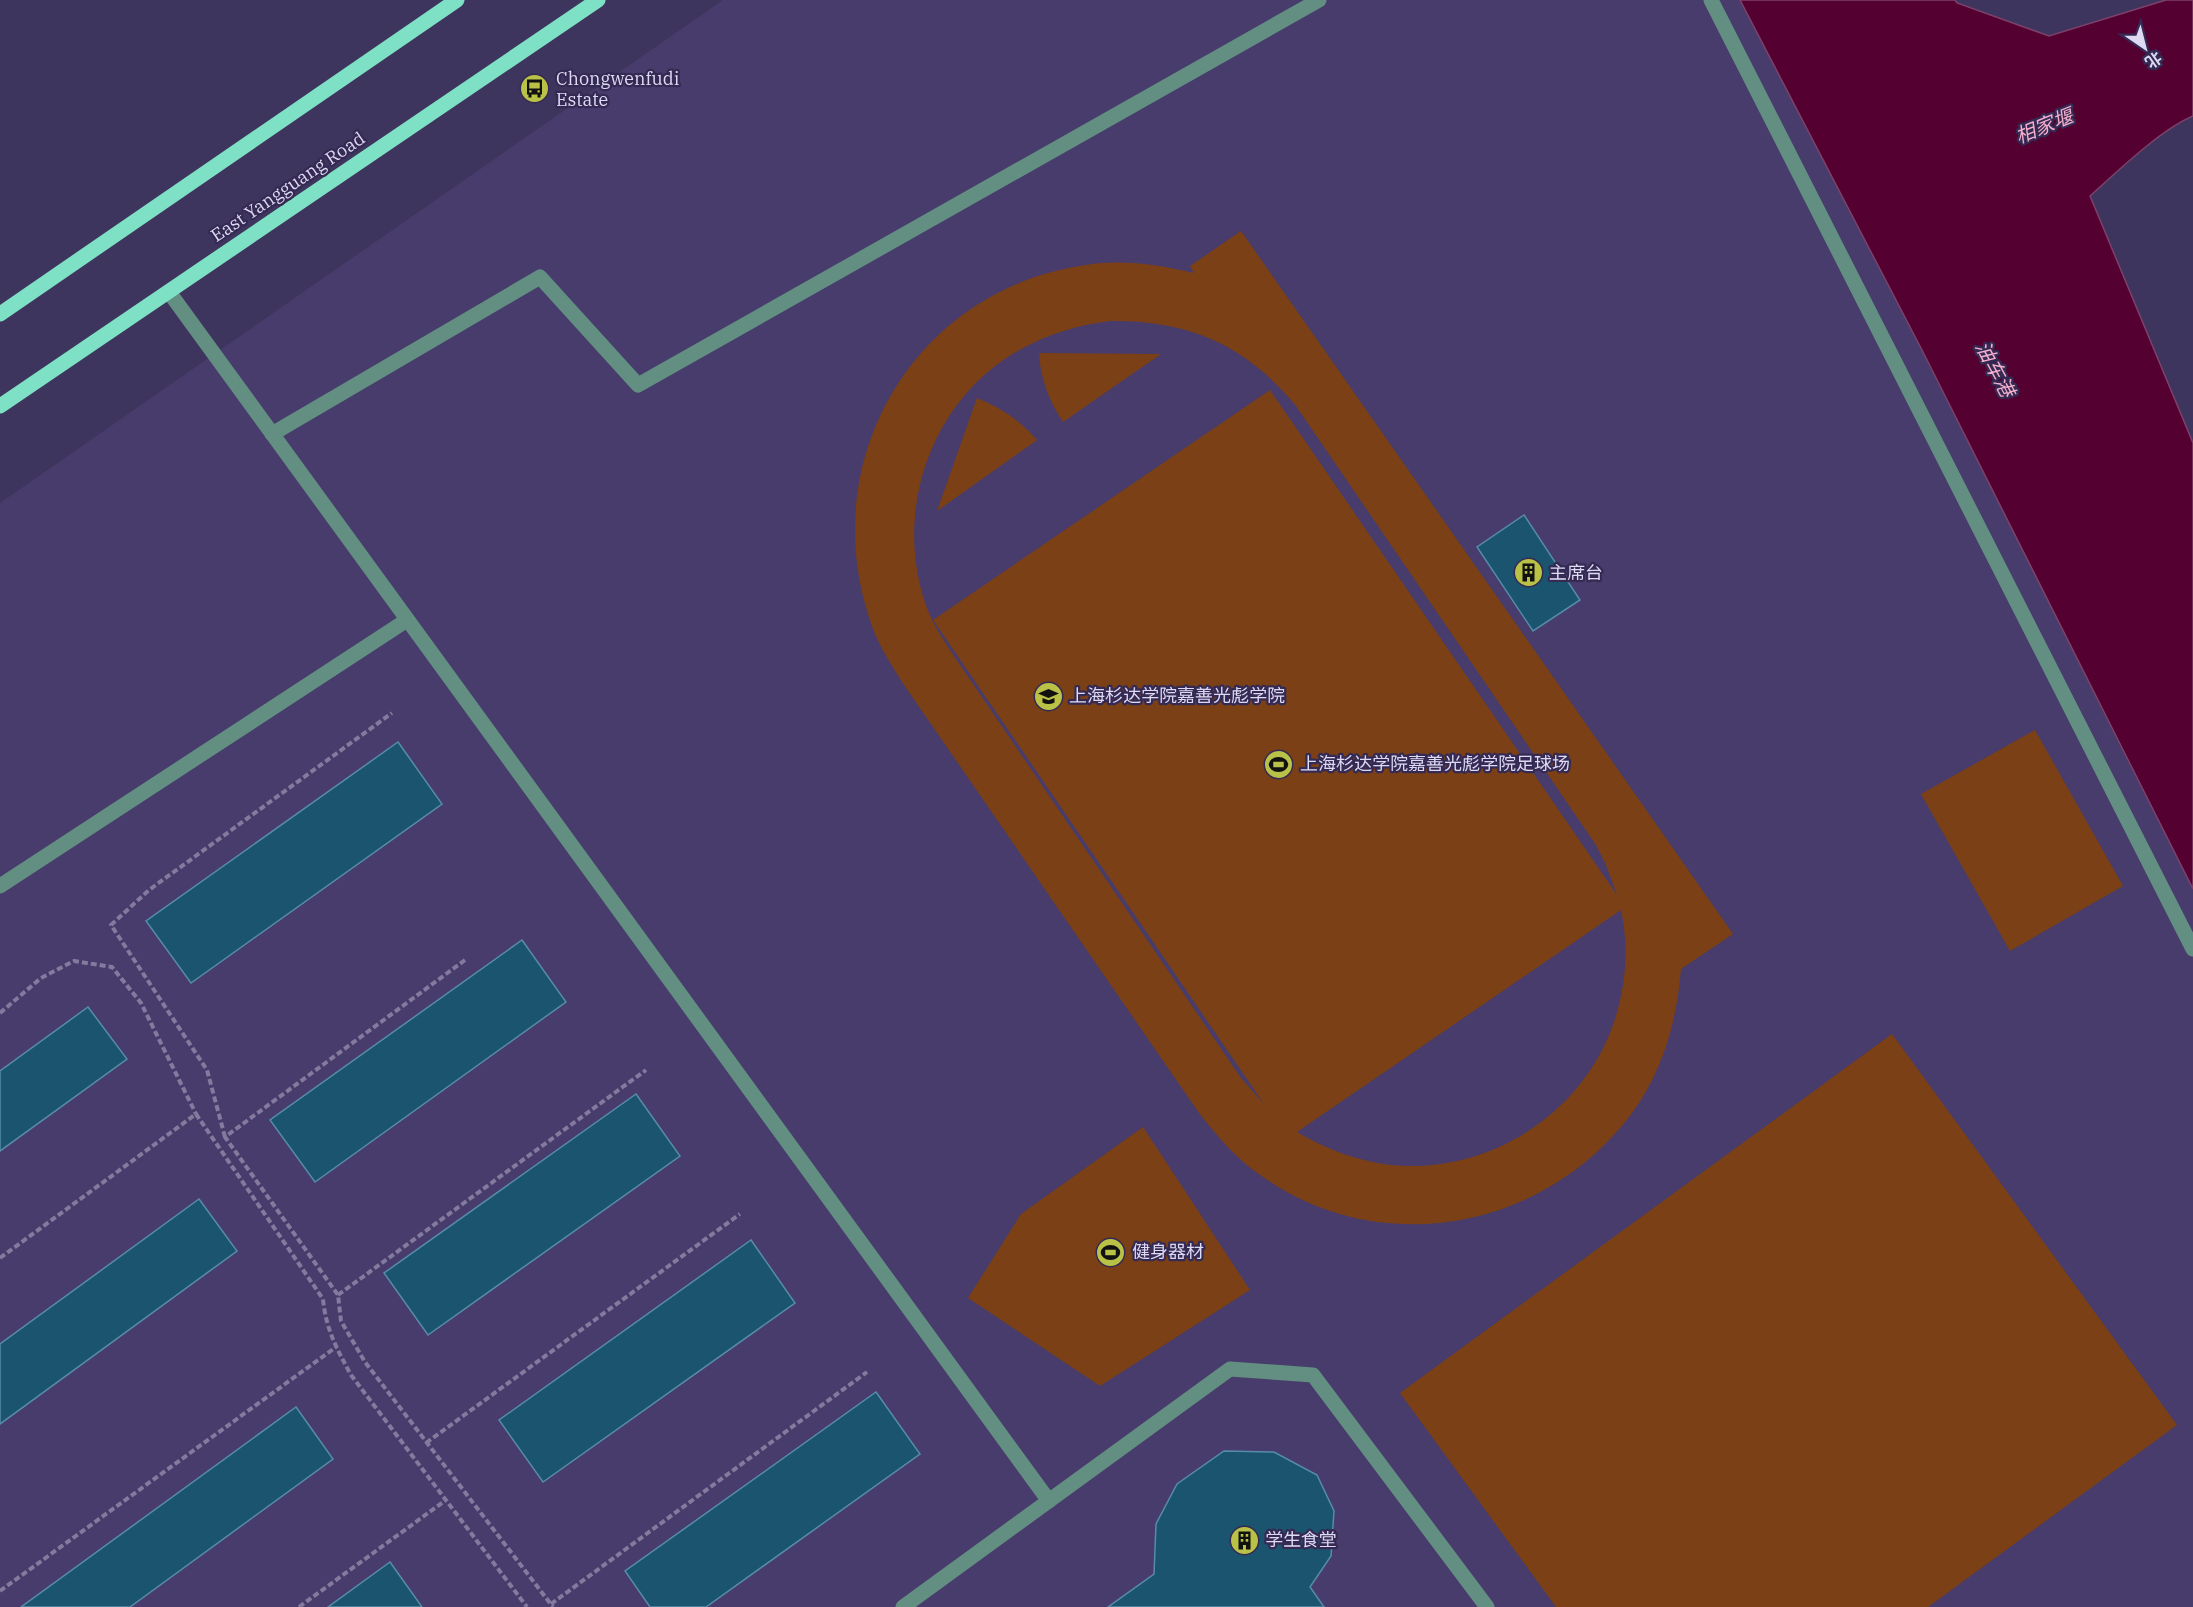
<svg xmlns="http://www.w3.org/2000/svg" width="2193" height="1607" font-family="'IBM Plex Serif','Noto Sans SC',serif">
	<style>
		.built { fill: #473c6c }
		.green { fill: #7b4015; fill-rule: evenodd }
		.water { fill: #540031; stroke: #7d416b; stroke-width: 1.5 }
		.building { fill: #1b546e; stroke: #578ca8; stroke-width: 1.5 }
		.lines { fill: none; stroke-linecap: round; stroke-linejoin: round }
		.path { stroke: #827b9e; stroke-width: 4; stroke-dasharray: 6 3; stroke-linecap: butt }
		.minor { stroke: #628f81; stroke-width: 15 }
		.major { stroke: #7ee0c4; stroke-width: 15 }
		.labels { text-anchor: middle; stroke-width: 4.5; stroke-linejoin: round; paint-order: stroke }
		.poi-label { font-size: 18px; fill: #dedaf3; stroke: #342a53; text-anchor: start }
		.street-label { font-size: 18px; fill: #dedaf3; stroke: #342a53 }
		.water-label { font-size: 20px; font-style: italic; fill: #f5aecb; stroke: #342a53 }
	</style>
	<rect width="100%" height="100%" fill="#3e355e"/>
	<polygon class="built" points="723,0 1740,0 1922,350 2193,888 2193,1607 0,1607 0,503"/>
	<g class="green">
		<path d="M1241,231l492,703 -52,35c-4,51 -18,102 -49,144 -86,116 -250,148 -369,64 -26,-17 -45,-40 -64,-64l-297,-431c-11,-18 -23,-36 -30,-56 -59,-163 41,-337 214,-361 37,-6 73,0 108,8l-4,-7zM1110,321c79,-1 136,24 186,85l300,439 10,20 11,30 -347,-505 -337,230 331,484 -23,-26 -287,-422c-9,-14 -19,-28 -25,-43 -39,-97 1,-216 94,-265 28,-15 56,-23 87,-27zM1621,910c8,37 5,76 -7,112 -31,92 -126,153 -223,143 -34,-4 -65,-16 -94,-33z"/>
		<path d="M1039,353l122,1 -98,68c-14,-21 -23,-44 -24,-69z"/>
		<path d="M977,398c24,10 43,22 60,42l-100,71z"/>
		<polygon points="2035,730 2123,886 2010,951 1921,794"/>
		<polygon points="1892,1034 2177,1425 1928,1607 1556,1607 1400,1393"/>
		<polygon points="1143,1127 1250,1290 1100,1386 968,1298 1021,1214"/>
	</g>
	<path class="water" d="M1740,0h215l2,3 92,33 117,-36h27v116c-33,14 -75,55 -103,80l103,247v446l-271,-539z"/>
	<g class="building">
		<polygon points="1524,515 1580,600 1533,631 1477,547"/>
		<polygon points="398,742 442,804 191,983 146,921"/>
		<polygon points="522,940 566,1002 315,1182 270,1120"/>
		<polygon points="88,1007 127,1059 0,1151 0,1071"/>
		<polygon points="636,1094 680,1156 428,1335 384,1273"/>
		<polygon points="199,1199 237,1251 0,1424 0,1344"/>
		<polygon points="751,1240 795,1303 543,1482 499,1420"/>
		<polygon points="876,1392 920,1454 706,1607 650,1607 625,1571"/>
		<polygon points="296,1407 333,1459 130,1607 21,1607"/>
		<polygon points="1224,1451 1274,1452 1317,1475 1334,1511 1331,1556 1310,1587 1324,1607 1108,1607 1154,1574 1156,1524 1177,1484"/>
		<polygon points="390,1562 422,1607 328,1607"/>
	</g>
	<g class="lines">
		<g class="path">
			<polyline points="465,960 225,1137 338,1295 341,1321 365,1362 553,1607"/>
			<polyline points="0,1013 41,978 74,961 112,967 141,1003 196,1114"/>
			<polyline points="225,1137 207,1070 111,925 149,890 392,713"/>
			<path d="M0,1258l196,-144 127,185c3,31 14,50 28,76l176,232"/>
			<polyline points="338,1295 646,1070"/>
			<polyline points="426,1443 740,1214"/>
			<polyline points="0,1591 336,1347"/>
			<polyline points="551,1604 867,1372"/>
			<polyline points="299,1607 446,1500"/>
		</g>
		<g class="minor">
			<polyline points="1711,0 2193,949"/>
			<polyline points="169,292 1049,1501"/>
			<polyline points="272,434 540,277 638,385 1319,0"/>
			<polyline points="0,886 407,620"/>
			<polyline points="903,1607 1230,1369 1313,1375 1487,1607"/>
		</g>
		<g class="major">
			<polyline points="0,314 457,0"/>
			<polyline points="0,406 598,0"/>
		</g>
	</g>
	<defs>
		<symbol id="bus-disc" viewBox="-11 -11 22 22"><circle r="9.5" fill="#b9c146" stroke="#342a53"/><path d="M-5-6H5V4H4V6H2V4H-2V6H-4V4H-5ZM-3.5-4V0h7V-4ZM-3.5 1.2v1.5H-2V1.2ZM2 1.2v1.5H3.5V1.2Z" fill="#111"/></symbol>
		<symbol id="building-disc" viewBox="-11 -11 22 22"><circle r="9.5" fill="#b9c146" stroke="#342a53"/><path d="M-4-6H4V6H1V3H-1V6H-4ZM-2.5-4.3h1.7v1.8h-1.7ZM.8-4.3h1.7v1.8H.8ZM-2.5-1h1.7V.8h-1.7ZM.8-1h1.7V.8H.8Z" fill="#111"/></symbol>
		<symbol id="university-disc" viewBox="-11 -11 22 22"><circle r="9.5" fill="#b9c146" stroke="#342a53"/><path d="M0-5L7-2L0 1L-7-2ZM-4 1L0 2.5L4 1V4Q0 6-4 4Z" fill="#111"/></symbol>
		<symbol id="stadium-disc" viewBox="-11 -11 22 22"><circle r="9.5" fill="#b9c146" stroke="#342a53"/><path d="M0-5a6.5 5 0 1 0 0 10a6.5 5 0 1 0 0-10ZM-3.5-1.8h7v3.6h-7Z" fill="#111"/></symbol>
	</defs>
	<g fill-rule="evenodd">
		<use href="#bus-disc" x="518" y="72" width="33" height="33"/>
		<use href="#building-disc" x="1512" y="556" width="33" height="33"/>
		<use href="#university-disc" x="1032" y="680" width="33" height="33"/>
		<use href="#stadium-disc" x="1262" y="748" width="33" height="33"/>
		<use href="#stadium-disc" x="1094" y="1236" width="33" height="33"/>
		<use href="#building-disc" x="1228" y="1524" width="33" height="33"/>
	</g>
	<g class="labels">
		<g class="poi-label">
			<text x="556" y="85">Chongwenfudi<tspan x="556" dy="21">Estate</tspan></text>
			<text x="1549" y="579">主席台</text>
			<text x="1069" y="702">上海杉达学院嘉善光彪学院</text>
			<text x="1300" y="770">上海杉达学院嘉善光彪学院足球场</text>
			<text x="1132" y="1258">健身器材</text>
			<text x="1265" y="1546">学生食堂</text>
		</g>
		<g class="street-label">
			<text transform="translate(288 187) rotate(-34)" y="6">East Yangguang Road</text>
		</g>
		<g class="water-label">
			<text transform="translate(2044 126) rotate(-22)" y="7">相家堰</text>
			<text transform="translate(1995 369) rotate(62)" y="7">油车港</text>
		</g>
	</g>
	<g transform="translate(2145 48) rotate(145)" stroke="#342a53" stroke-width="4.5" paint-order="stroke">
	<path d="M0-4.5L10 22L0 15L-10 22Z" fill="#dedaf3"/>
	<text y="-9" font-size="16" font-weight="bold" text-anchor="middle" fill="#dedaf3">北</text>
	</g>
</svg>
